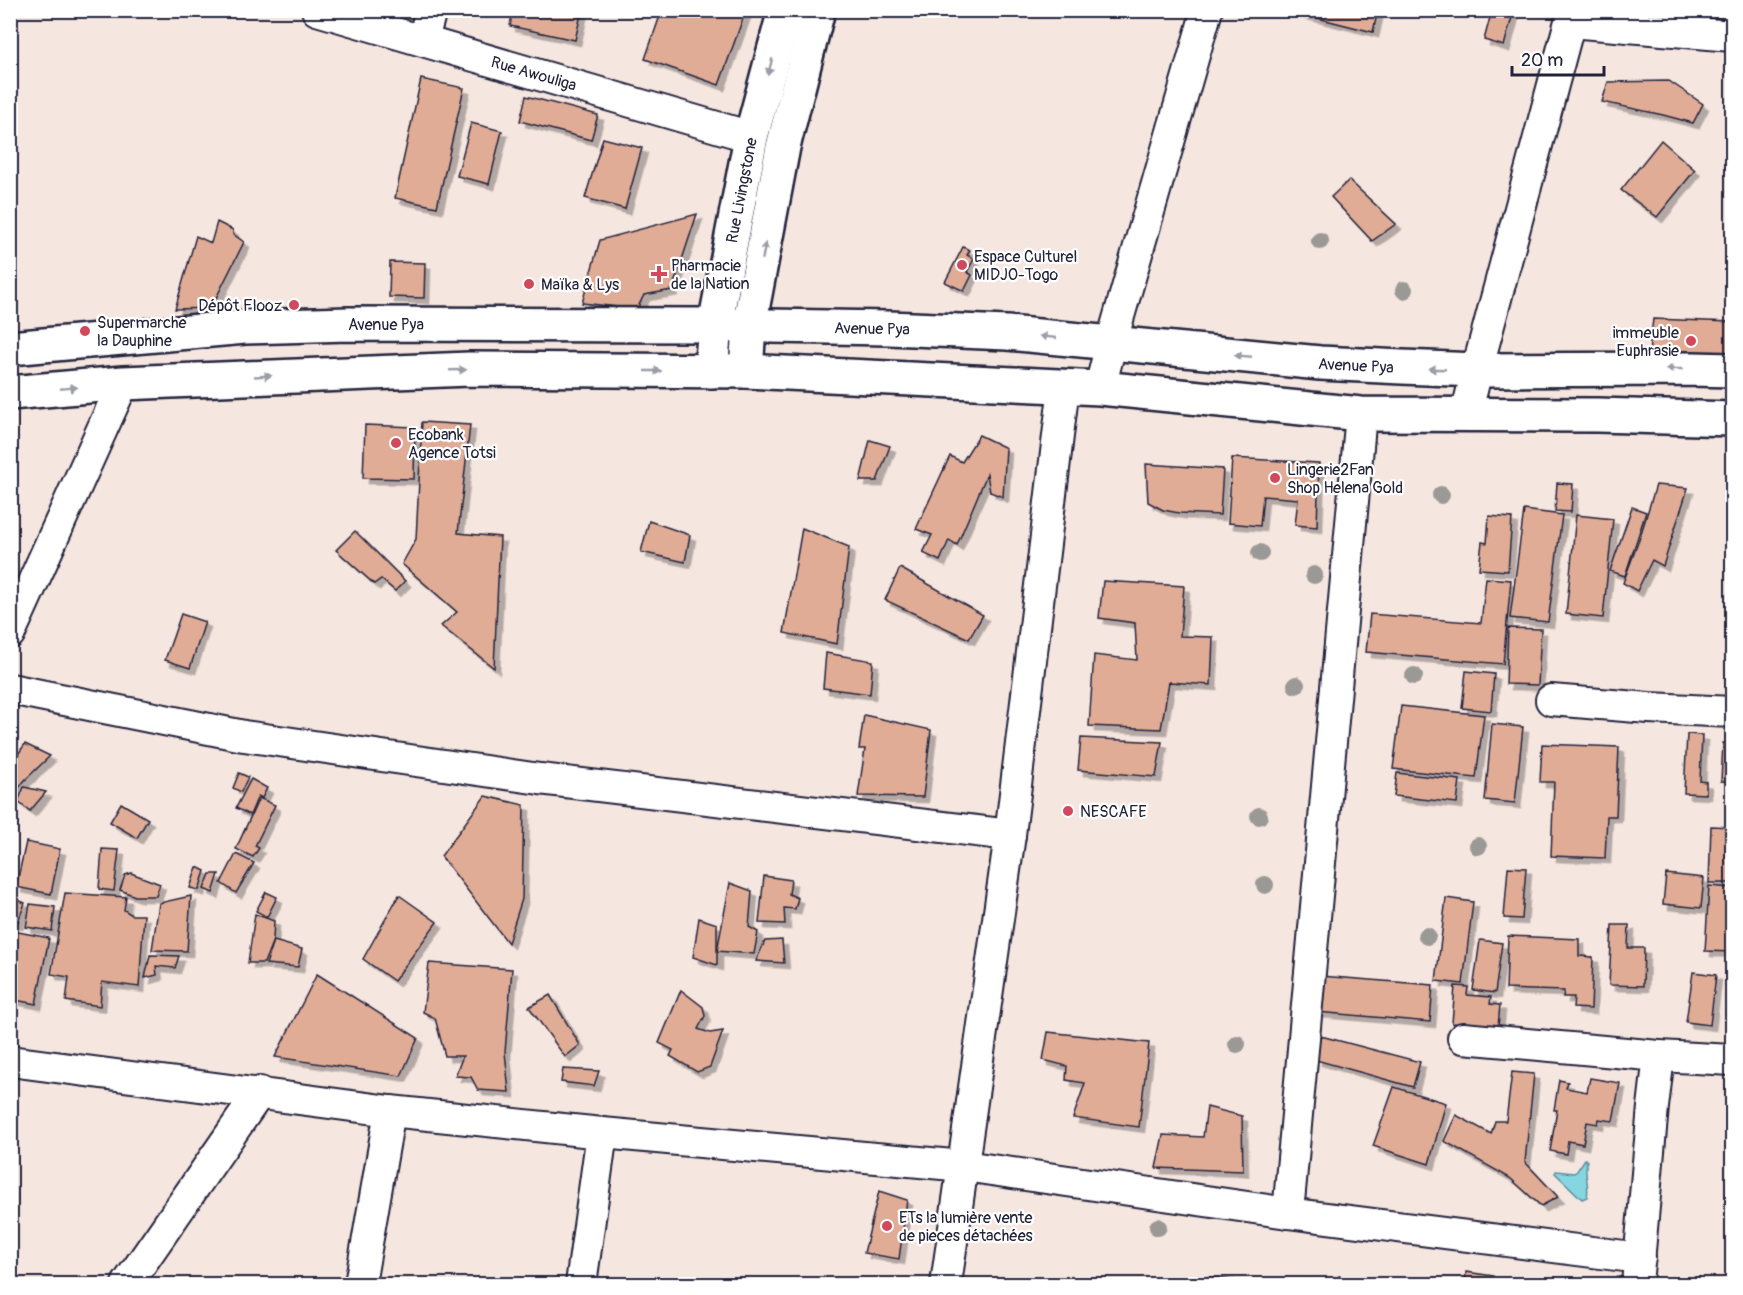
<svg xmlns="http://www.w3.org/2000/svg" width="1743" height="1295" font-family="Pangolin,sans-serif">
	<style>
		.water { fill: #86d6e1; stroke: #5e8e9f; stroke-width: 1.5 }
		.building { fill: #e1ac96; stroke: #22223b; stroke-width: 1.5; filter: url(#shadow) }
		.lines { fill: none; stroke-linecap: round; stroke-linejoin: round }
		.minor-casing { stroke: #22223b; stroke-width: 34 }
		.tertiary-casing { stroke: #22223b; stroke-width: 38 }
		.secondary-casing { stroke: #22223b; stroke-width: 38 }
		.minor { stroke: #fff; stroke-width: 30 }
		.tertiary { stroke: #fff; stroke-width: 33 }
		.secondary { stroke: #fff; stroke-width: 33 }
		.tree { fill: #9a9995 }
		.oneway { fill: #9c9ca7 }
		.poi-dot { fill: #d1495b; stroke: #fff; stroke-width: 2 }
		.labels { text-anchor: middle; stroke-width: 4.5; stroke-linejoin: round; paint-order: stroke }
		.street-label { font-size: 16px; fill: #22223b; stroke: #fff }
		.poi-label { font-size: 16px; fill: #22223b; stroke: #fff; text-anchor: start }
	</style>
	<defs>
		<filter id="shadow"><feDropShadow dx="5.5" dy="5.5" stdDeviation="0" flood-color="#0004"/></filter>
	</defs>
	<rect width="100%" height="100%" fill="#f6e6e0"/>
	<filter id="ink" filterUnits="userSpaceOnUse"><feTurbulence type="fractalNoise" baseFrequency=".0167" numOctaves="2"/><feDisplacementMap in="SourceGraphic" scale="12" xChannelSelector="R" yChannelSelector="G"/><feConvolveMatrix kernelMatrix="1 2 1 2 8 2 1 2 1" color-interpolation-filters="sRGB"/></filter>
	<g filter="url(#ink)">
		<path class="water" d="M1585,1159l2,2c-4,12 3,23 0,36l-5,2 -27,-26 1,-2 18,2 3,-2z"/>
		<g class="building">
			<polygon points="513,10 582,10 575,40 510,26"/>
			<polygon points="662,10 746,10 719,85 645,59"/>
			<polygon points="1286,10 1378,10 1373,32"/>
			<polygon points="1492,10 1514,10 1504,46 1484,40"/>
			<polygon points="421,79 464,88 437,207 395,198"/>
			<polygon points="1669,81 1703,104 1693,123 1663,115 1602,102 1608,82"/>
			<polygon points="526,96 598,115 591,140 520,121"/>
			<polygon points="471,123 502,131 489,184 457,176"/>
			<polygon points="603,138 642,148 625,209 585,198"/>
			<polygon points="1661,140 1695,170 1657,217 1621,190"/>
			<polygon points="1349,180 1396,224 1372,241 1331,197"/>
			<polygon points="697,214 672,290 644,295 637,309 582,303 600,240"/>
			<polygon points="217,222 233,230 233,234 244,242 211,308 175,309 196,236 211,243"/>
			<polygon points="963,247 970,250 967,255 974,259 967,272 972,275 964,291 945,282"/>
			<polygon points="390,262 425,263 424,298 389,297"/>
			<polygon points="1653,319 1732,322 1732,364 1648,360"/>
			<polygon points="422,422 470,425 458,533 500,537 494,668 441,626 457,612 402,564 416,539"/>
			<polygon points="365,425 415,427 414,479 363,478"/>
			<polygon points="979,435 1006,448 1003,497 990,492 987,474 957,545 949,540 940,561 923,553 932,535 916,529 950,456 962,462"/>
			<polygon points="870,440 890,446 877,481 860,481"/>
			<polygon points="1232,458 1319,463 1317,527 1295,525 1298,499 1263,496 1260,526 1228,523"/>
			<polygon points="1146,464 1223,469 1220,515 1179,513 1163,510 1148,502"/>
			<polygon points="1557,483 1573,484 1571,512 1555,511"/>
			<polygon points="1656,485 1688,488 1663,566 1652,560 1637,591 1623,583 1639,540"/>
			<polygon points="1632,507 1646,512 1625,576 1610,571"/>
			<polygon points="1524,510 1562,515 1548,622 1510,618"/>
			<polygon points="1576,515 1613,519 1603,618 1566,614"/>
			<polygon points="1489,516 1512,518 1508,571 1479,569 1482,542 1487,543"/>
			<polygon points="649,521 690,535 685,562 641,552"/>
			<polygon points="802,528 849,547 837,644 784,633"/>
			<polygon points="355,531 405,581 395,591 381,579 374,584 336,550"/>
			<polygon points="900,568 983,615 969,639 885,600"/>
			<polygon points="1486,578 1511,580 1503,664 1366,652 1370,614 1481,623"/>
			<polygon points="1103,581 1184,586 1180,636 1213,637 1211,685 1169,682 1161,729 1089,726 1094,655 1137,660 1135,623 1099,618"/>
			<polygon points="181,614 205,622 190,668 165,660"/>
			<polygon points="1508,628 1541,629 1538,685 1506,684"/>
			<polygon points="826,653 873,661 870,694 823,688"/>
			<polygon points="1466,671 1494,674 1491,711 1462,708"/>
			<polygon points="1401,706 1484,715 1476,778 1393,769"/>
			<polygon points="864,715 931,730 923,797 858,796 865,749 859,749"/>
			<polygon points="1492,724 1523,727 1515,803 1485,800"/>
			<polygon points="1687,734 1702,735 1700,781 1706,782 1706,794 1684,793"/>
			<polygon points="1081,738 1162,742 1156,777 1078,770"/>
			<polygon points="1723,743 1732,743 1732,782 1721,781"/>
			<polygon points="25,744 50,756 25,780 10,799 10,766"/>
			<polygon points="1542,744 1619,747 1616,816 1607,816 1605,858 1551,856 1554,782 1540,782"/>
			<polygon points="239,773 248,777 241,792 233,788"/>
			<polygon points="1397,773 1460,780 1457,803 1394,796"/>
			<polygon points="251,779 267,788 262,798 258,796 250,815 236,808"/>
			<polygon points="24,787 46,792 30,811 18,802"/>
			<polygon points="485,796 524,805 522,899 508,943 441,856"/>
			<polygon points="259,798 275,805 255,846 259,848 253,857 236,849"/>
			<polygon points="121,803 148,819 137,838 110,822"/>
			<polygon points="1711,826 1732,827 1732,883 1709,883"/>
			<polygon points="26,842 60,849 51,894 16,887"/>
			<polygon points="102,849 119,850 114,891 99,889"/>
			<polygon points="236,854 254,863 236,893 221,883"/>
			<polygon points="197,867 205,871 199,890 190,888"/>
			<polygon points="1508,867 1526,868 1522,919 1504,918"/>
			<polygon points="131,873 160,884 156,896 135,896 120,890 125,875"/>
			<polygon points="210,874 219,874 213,893 204,889"/>
			<polygon points="1666,874 1704,878 1701,908 1663,904"/>
			<polygon points="764,876 791,880 789,894 798,898 795,909 784,908 785,924 759,923"/>
			<polygon points="730,883 752,891 749,927 758,932 754,954 717,951"/>
			<polygon points="1709,886 1732,888 1732,952 1705,951"/>
			<polygon points="266,892 277,897 267,917 256,911"/>
			<polygon points="65,893 126,897 124,910 132,915 144,915 139,987 102,982 100,1006 66,1001 69,977 51,974"/>
			<polygon points="399,895 437,922 394,981 363,959"/>
			<polygon points="191,896 187,951 152,950 159,903"/>
			<polygon points="10,897 25,903 17,924 10,922"/>
			<polygon points="1446,898 1473,902 1463,984 1436,981"/>
			<polygon points="30,904 55,907 52,931 26,927"/>
			<polygon points="255,914 274,921 273,940 264,963 248,963"/>
			<polygon points="699,918 717,924 717,965 693,957"/>
			<polygon points="1612,925 1629,925 1628,948 1644,948 1643,986 1609,985"/>
			<polygon points="13,931 49,938 36,1004 10,999 10,942"/>
			<polygon points="1508,936 1579,939 1579,956 1593,957 1591,1009 1573,1008 1574,997 1563,997 1564,991 1506,989"/>
			<polygon points="782,940 784,963 756,961 765,941"/>
			<polygon points="1480,940 1502,943 1495,993 1473,990"/>
			<polygon points="274,941 302,949 298,967 266,964"/>
			<polygon points="150,955 179,956 175,968 156,966 157,975 145,978"/>
			<polygon points="429,963 512,969 505,1052 509,1092 478,1090 471,1077 455,1076 463,1056 445,1056 435,1018 423,1012"/>
			<polygon points="1693,972 1716,975 1710,1025 1686,1022"/>
			<polygon points="317,974 418,1038 401,1076 275,1057"/>
			<polygon points="1320,976 1433,985 1430,1022 1317,1012"/>
			<polygon points="1455,986 1468,987 1467,995 1491,997 1490,1004 1500,1005 1498,1027 1452,1023"/>
			<polygon points="681,990 703,1007 705,1016 698,1029 710,1033 723,1031 710,1067 697,1072 670,1056 673,1050 659,1043"/>
			<polygon points="550,995 580,1045 565,1057 529,1007"/>
			<polygon points="1048,1032 1149,1043 1139,1127 1073,1118 1085,1083 1066,1080 1067,1066 1043,1060"/>
			<polygon points="1317,1035 1420,1062 1413,1087 1316,1060"/>
			<polygon points="563,1069 599,1071 594,1086 561,1082"/>
			<polygon points="1512,1072 1534,1074 1525,1162 1558,1197 1541,1206 1510,1178 1444,1141 1456,1115 1491,1134 1495,1121 1506,1121"/>
			<polygon points="1590,1078 1620,1083 1613,1121 1599,1119 1598,1124 1587,1122 1583,1144 1568,1141 1566,1154 1550,1151 1557,1110 1554,1110 1559,1080 1568,1082 1566,1088 1587,1092"/>
			<polygon points="1394,1087 1446,1103 1429,1164 1373,1146"/>
			<polygon points="1207,1107 1242,1116 1243,1171 1156,1168 1163,1135 1203,1137"/>
			<polygon points="879,1191 907,1200 899,1259 864,1253"/>
			<polygon points="1466,1272 1493,1276 1492,1284 1465,1284"/>
			<polygon points="1339,1276 1359,1284 1335,1284"/>
			<polygon points="1207,1277 1239,1281 1239,1284 1206,1284"/>
		</g>
		<g class="lines">
			<defs>
				<g id="minor">
					<polyline points="317,10 751,137"/>
					<polyline points="1570,22 1732,36"/>
					<polyline points="423,40 431,10"/>
					<polyline points="1100,388 1111,344 1207,10"/>
					<polyline points="1466,415 1477,370 1573,10"/>
					<polyline points="10,633 123,383"/>
					<polyline points="10,689 244,736 540,779 1010,835"/>
					<polyline points="1551,700 1649,708 1732,712"/>
					<polyline points="1463,1038 1659,1056 1732,1060"/>
					<polyline points="10,1061 390,1111 602,1133 964,1166 1288,1213 1640,1258"/>
					<polyline points="1288,1213 1361,414"/>
					<polyline points="127,1284 260,1092"/>
					<polyline points="360,1284 390,1111"/>
					<polyline points="581,1284 602,1133"/>
					<polyline points="946,1284 1010,835 1064,386"/>
					<polyline points="1637,1284 1653,1107 1659,1056"/>
				</g>
				<g id="tertiary">
					<polyline points="711,371 715,325 751,137 785,10"/>
					<polyline points="746,371 749,326 783,147 818,10"/>
				</g>
				<g id="secondary">
					<polyline points="10,348 245,327 348,324 715,325 889,328 1007,333 1320,363 1402,367 1477,370 1693,369 1732,370"/>
					<polyline points="10,393 123,383 469,369 746,371 1100,388 1361,414 1598,415 1732,419"/>
				</g>
			</defs>
			<use href="#minor" class="minor-casing"/>
			<use href="#tertiary" class="tertiary-casing"/>
			<use href="#secondary" class="secondary-casing"/>
			<use href="#minor" class="minor"/>
			<use href="#tertiary" class="tertiary"/>
			<use href="#secondary" class="secondary"/>
		</g>
		<g class="tree">
			<circle cx="1320" cy="241" r="9"/>
			<circle cx="1404" cy="290" r="9"/>
			<circle cx="1441" cy="495" r="9"/>
			<circle cx="1260" cy="553" r="9"/>
			<circle cx="1314" cy="575" r="9"/>
			<circle cx="1414" cy="676" r="9"/>
			<circle cx="1296" cy="685" r="9"/>
			<circle cx="1259" cy="816" r="9"/>
			<circle cx="1478" cy="846" r="9"/>
			<circle cx="1265" cy="885" r="9"/>
			<circle cx="1427" cy="936" r="9"/>
			<circle cx="1237" cy="1044" r="9"/>
			<circle cx="1158" cy="1227" r="9"/>
		</g>
		<defs><path id="oneway-solid" d="M-6-.8H1V-3.2L6.5 0L1 3.2V.8H-6Z" transform="scale(1.5)"/></defs>
		<g class="oneway">
			<use href="#oneway-solid" transform="translate(770 67) rotate(105)"/>
			<use href="#oneway-solid" transform="translate(764 251) rotate(-79)"/>
			<use href="#oneway-solid" transform="translate(1048 337) rotate(-174)"/>
			<use href="#oneway-solid" transform="translate(1243 356) rotate(-175)"/>
			<use href="#oneway-solid" transform="translate(1437 369) rotate(-178)"/>
			<use href="#oneway-solid" transform="translate(1674 369) rotate(180)"/>
			<use href="#oneway-solid" transform="translate(458 370) rotate(-2)"/>
			<use href="#oneway-solid" transform="translate(653 371)"/>
			<use href="#oneway-solid" transform="translate(263 376) rotate(-3)"/>
			<use href="#oneway-solid" transform="translate(69 388) rotate(-5)"/>
		</g>
	</g>
	<g class="poi-dot">
		<circle cx="962" cy="265" r="6"/>
		<path d="M656 265h6v6h6v6h-6v6h-6v-6h-6v-6h6z"/>
		<circle cx="529" cy="284" r="6"/>
		<circle cx="294" cy="305" r="6"/>
		<circle cx="85" cy="331" r="6"/>
		<circle cx="1691" cy="341" r="6"/>
		<circle cx="396" cy="443" r="6"/>
		<circle cx="1275" cy="478" r="6"/>
		<circle cx="1068" cy="811" r="6"/>
		<circle cx="887" cy="1226" r="6"/>
	</g>
	<g class="labels">
		<g class="street-label">
			<text transform="translate(534 73) rotate(16)" y="6">Rue Awouliga</text>
			<text transform="translate(741 190) rotate(-79)" y="6">Rue Livingstone</text>
			<text x="386" y="330">Avenue Pya</text>
			<text transform="translate(872 328) rotate(1)" y="6">Avenue Pya</text>
			<text transform="translate(1356 365) rotate(3)" y="6">Avenue Pya</text>
		</g>
		<g class="poi-label">
			<text x="974" y="262">Espace Culturel<tspan x="974" dy="18">MIDJO-Togo</tspan></text>
			<text x="671" y="271">Pharmacie<tspan x="671" dy="18">de la Nation</tspan></text>
			<text x="541" y="290">Maïka &amp; Lys</text>
			<text x="282" y="311" text-anchor="end">Dépôt Flooz</text>
			<text x="97" y="328">Supermarche<tspan x="97" dy="18">la Dauphine</tspan></text>
			<text x="1679" y="338" text-anchor="end">immeuble<tspan x="1679" dy="18">Euphrasie</tspan></text>
			<text x="408" y="440">Ecobank<tspan x="408" dy="18">Agence Totsi</tspan></text>
			<text x="1287" y="475">Lingerie2Fan<tspan x="1287" dy="18">Shop Helena Gold</tspan></text>
			<text x="1080" y="817">NESCAFE</text>
			<text x="899" y="1223">ETs la lumière vente<tspan x="899" dy="18">de pieces détachées</tspan></text>
		</g>
	</g>
	<rect width="1743" height="1295" fill="none" stroke="#fff" stroke-width="36"/>
	<rect x="18" y="18" width="1707" height="1259" fill="none" stroke="#22223b" stroke-width="2" filter="url(#ink)"/>
	<path d="M1512 66v9h92v-9" fill="none" stroke="#22223b" stroke-width="3"/>
	<text x="1521" y="66" font-size="18" fill="#22223b" stroke="#ffffff" stroke-width="4.5" paint-order="stroke">20 m</text>
</svg>
